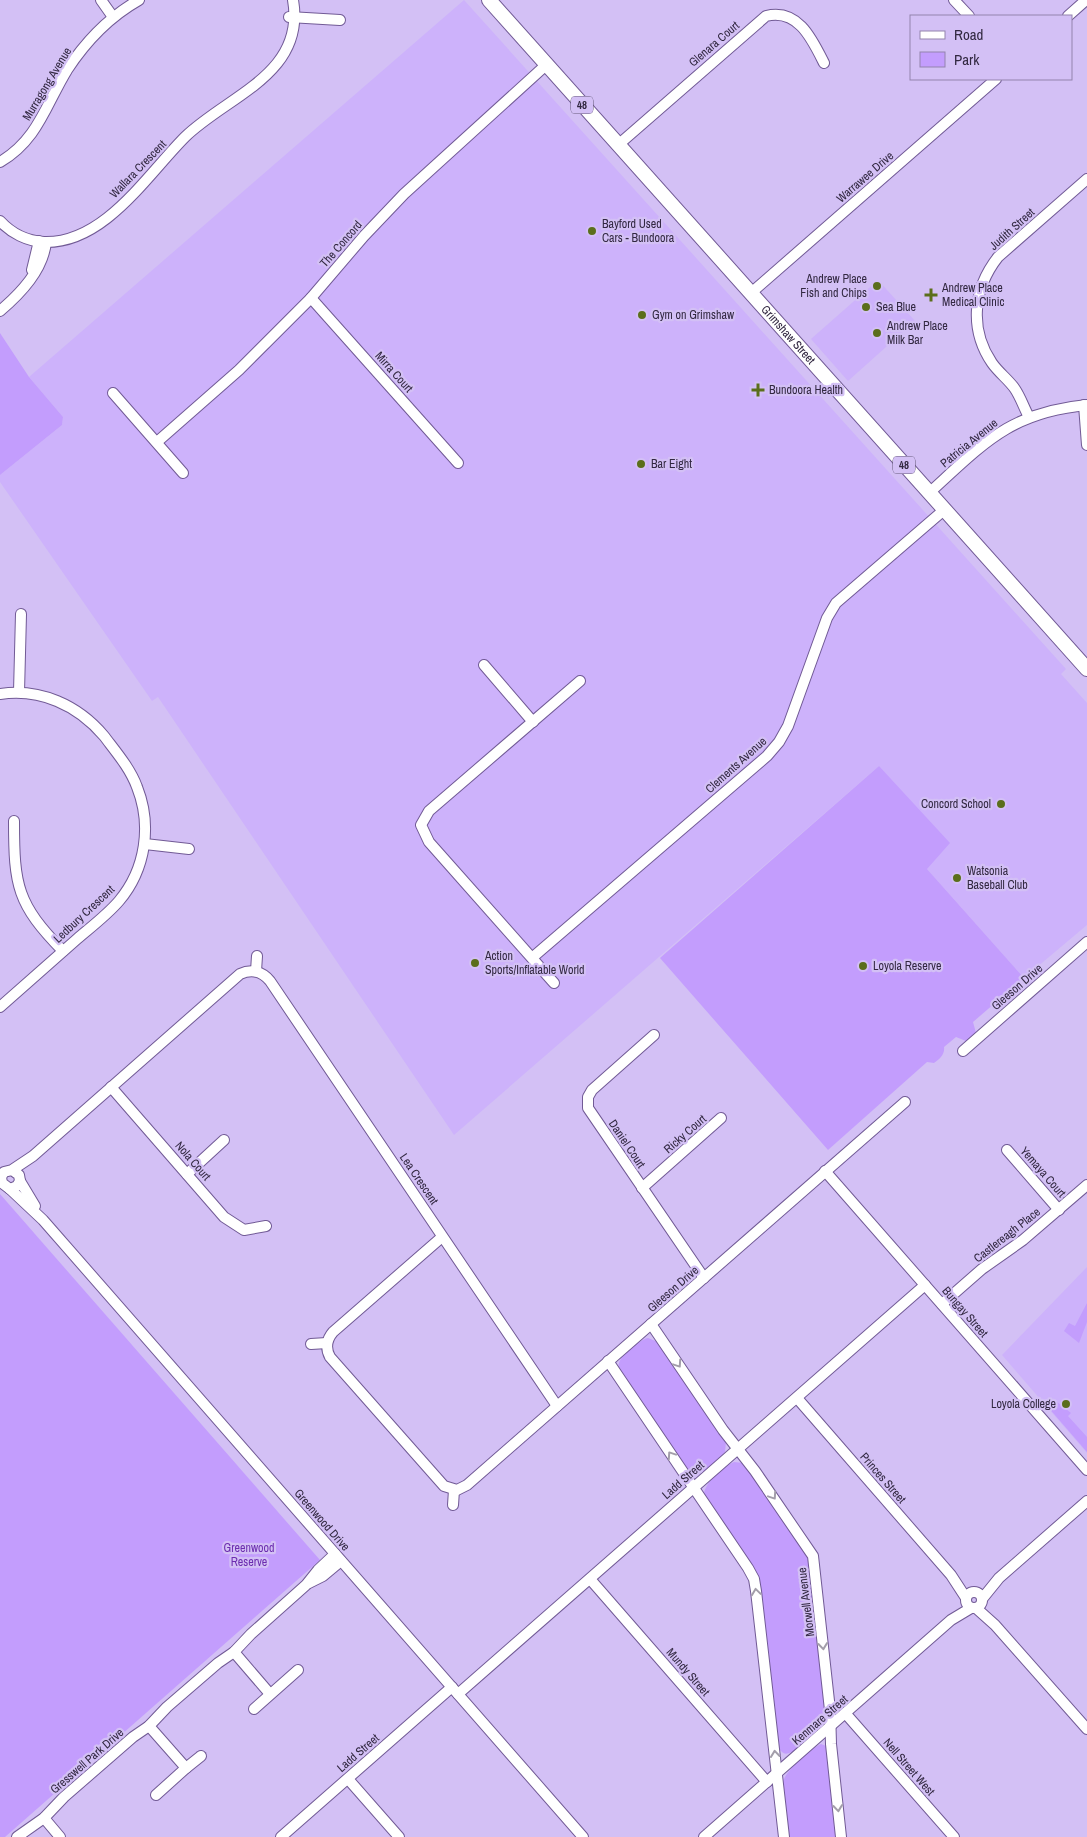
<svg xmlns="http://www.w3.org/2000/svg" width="1087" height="1837" font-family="'Archivo Narrow',sans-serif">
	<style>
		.built { fill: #cdb2fb }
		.green { fill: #c39dfd }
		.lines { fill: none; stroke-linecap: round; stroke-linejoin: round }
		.minor-casing { stroke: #715a95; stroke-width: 12 }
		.major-casing { stroke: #715a95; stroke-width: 16 }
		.minor { stroke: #fff; stroke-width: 10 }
		.major { stroke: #fff; stroke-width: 14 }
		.oneway { stroke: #a39eaa }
		.poi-dot { fill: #5b6e1b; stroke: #d3c0f5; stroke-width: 2 }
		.labels { text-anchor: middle; stroke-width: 4.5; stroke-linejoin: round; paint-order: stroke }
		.shield { fill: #d3c0f5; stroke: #625677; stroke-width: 1 }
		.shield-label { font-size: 11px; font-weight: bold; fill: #322841 }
		.street-label { font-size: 12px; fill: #322841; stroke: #d3c0f5 }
		.poi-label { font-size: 12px; fill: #322841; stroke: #d3c0f5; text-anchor: start }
		.park-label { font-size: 12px; fill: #6c2daf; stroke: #d3c0f5 }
	</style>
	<rect width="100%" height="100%" fill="#d3c0f5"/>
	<g class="built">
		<polygon points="464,0 1066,669 1061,674 1087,703 1087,925 1024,978 927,869 879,766 454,1135 158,697 152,701 0,482 0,475 62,425 63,417 29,377"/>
		<polygon points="878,280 915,321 848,381 811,339"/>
		<polygon points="1087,1267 1087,1453 1002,1355"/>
	</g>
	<g class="green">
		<polygon points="0,333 29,377 63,417 62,425 0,475"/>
		<path d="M879,766l71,77 -23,26 97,109 -51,44 3,11 -10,8 -10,-4 -12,10c1,7 -4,12 -10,16l-7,-1 -99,88 -168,-192z"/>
		<polygon points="0,1194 320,1560 5,1837 0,1837"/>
		<polygon points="1087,1303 1087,1322 1079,1343 1064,1331 1069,1323 1075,1326"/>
		<path d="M648,1338l10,4 68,100 -1,10c-9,10 -23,27 -37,19l-68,-100c-1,-3 -2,-5 -1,-8 2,-8 22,-24 29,-25z"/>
		<polygon points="1056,1401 1071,1413 1068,1416 1087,1437 1087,1452 1048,1407"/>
		<path d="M734,1462l9,1 3,2 63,94 17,157c-2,10 -27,35 -37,37 -5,2 -7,-1 -10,-4l-19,-159 -56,-96c1,-12 20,-28 30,-32z"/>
		<path d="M821,1744l5,2 12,91h-49l-6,-55c2,-11 27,-33 38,-38z"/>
	</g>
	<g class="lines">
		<defs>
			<g id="minor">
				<polyline points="101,0 113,17"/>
				<polyline points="954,0 969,16"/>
				<polyline points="1068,16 1086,0"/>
				<polyline points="289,17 340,20"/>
				<path d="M618,145l148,-129c32,-8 46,23 58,47"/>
				<path d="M0,162c38,-22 46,-58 67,-92 19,-29 42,-53 72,-70"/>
				<path d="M0,221c11,12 27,20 44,21 60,2 103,-67 141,-105 42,-41 121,-63 108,-137"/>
				<polyline points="32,270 39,241"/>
				<polyline points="751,293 996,79"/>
				<polyline points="311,298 458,463"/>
				<path d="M0,311c21,-18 43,-41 46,-69"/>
				<polyline points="113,393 183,473"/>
				<polyline points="1084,405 1087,445"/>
				<path d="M1029,417c-5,-9 -8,-19 -14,-28 -6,-9 -16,-16 -23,-26 -23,-34 -19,-74 6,-106l89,-78"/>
				<polyline points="157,442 239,370 311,298 364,236 404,194 546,65"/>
				<path d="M929,493c54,-49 81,-81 158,-88"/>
				<polyline points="484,665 533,722"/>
				<polyline points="19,692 21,614"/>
				<path d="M0,694c40,-6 78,11 104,42 12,16 26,32 33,51 15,38 9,82 -18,114 -12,14 -28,26 -42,38 -26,23 -51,45 -77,68"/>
				<path d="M14,821c0,65 3,83 49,130"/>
				<polyline points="145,844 189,849"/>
				<polyline points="533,957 767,756 779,742 788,726 827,618 836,603 944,510"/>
				<polyline points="256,971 257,956"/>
				<polyline points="554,983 429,842 421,825 429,811 580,681"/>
				<polyline points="654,1035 592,1090 588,1097 588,1108 704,1278"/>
				<polyline points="963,1051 1087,942"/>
				<polyline points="111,1087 224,1217 244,1230 266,1226"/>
				<polyline points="1007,1150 1059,1210"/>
				<path d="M12,1170l7,5 1,6 -3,5 -7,3 -8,-6 -1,-6 3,-5 8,-2 21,-14 207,-182c11,-5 22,-3 30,7l287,425"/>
				<polyline points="825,1171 1087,1470"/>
				<polyline points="187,1174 224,1140"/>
				<polyline points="20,1181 35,1206"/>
				<polyline points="642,1188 721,1118"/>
				<polyline points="10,1189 43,1220 583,1837"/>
				<path d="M442,1237l-109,95c-6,7 -8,16 -3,25l114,129 13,4 10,-5 438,-383"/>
				<polyline points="942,1304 982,1269 1023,1240 1087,1185"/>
				<polyline points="651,1324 723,1430 755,1471 813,1556 830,1710 831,1744 841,1837"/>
				<polyline points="311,1344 327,1343"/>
				<polyline points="608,1361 748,1568 754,1579 756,1591 784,1837"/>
				<polyline points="797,1398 951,1575 966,1598"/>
				<polyline points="453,1505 454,1490"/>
				<polyline points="590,1579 767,1782"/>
				<polyline points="309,1583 323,1576 341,1561"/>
				<circle cx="974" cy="1600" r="8"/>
				<polyline points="982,1599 999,1578 1087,1501"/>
				<polyline points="976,1608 995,1625 1087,1729"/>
				<polyline points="234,1652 270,1694"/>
				<polyline points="458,1694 925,1285"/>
				<polyline points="254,1709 298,1670"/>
				<polyline points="846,1714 954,1837"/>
				<polyline points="149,1726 186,1768 156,1795"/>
				<polyline points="186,1768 201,1756"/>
				<polyline points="348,1779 399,1837"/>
				<polyline points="44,1818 60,1837"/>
				<polyline points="17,1837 44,1818 64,1797 133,1737 149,1726 167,1707 218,1663 234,1652 251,1634 306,1585 318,1570 335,1554"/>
				<polyline points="281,1837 452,1687"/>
				<polyline points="704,1837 951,1620 971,1608"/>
			</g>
			<g id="major">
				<path id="s1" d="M489,0l598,669"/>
			</g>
		</defs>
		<use href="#minor" class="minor-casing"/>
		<use href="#major" class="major-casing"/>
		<use href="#minor" class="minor"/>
		<use href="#major" class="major"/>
	</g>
	<defs><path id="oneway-chevron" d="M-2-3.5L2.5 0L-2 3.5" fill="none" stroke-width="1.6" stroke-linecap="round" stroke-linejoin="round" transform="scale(1.25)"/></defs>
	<g class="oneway">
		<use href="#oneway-chevron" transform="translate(678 1364) rotate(56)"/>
		<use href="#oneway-chevron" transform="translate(671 1455) rotate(-124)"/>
		<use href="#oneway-chevron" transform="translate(773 1496) rotate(56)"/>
		<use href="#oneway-chevron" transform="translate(756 1592) rotate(-98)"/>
		<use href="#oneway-chevron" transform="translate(823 1646) rotate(84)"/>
		<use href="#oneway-chevron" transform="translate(775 1754) rotate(-96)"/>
		<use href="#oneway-chevron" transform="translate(838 1808) rotate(84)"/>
	</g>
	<g class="poi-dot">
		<circle cx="592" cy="231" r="5"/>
		<circle cx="877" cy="286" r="5"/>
		<path d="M928.5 287.5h5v5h5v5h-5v5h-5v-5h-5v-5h5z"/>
		<circle cx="866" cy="307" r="5"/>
		<circle cx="642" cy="315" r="5"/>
		<circle cx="877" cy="333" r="5"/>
		<path d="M755.5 382.5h5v5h5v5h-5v5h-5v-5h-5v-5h5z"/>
		<circle cx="641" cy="464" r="5"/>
		<circle cx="1001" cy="804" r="5"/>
		<circle cx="957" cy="878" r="5"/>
		<circle cx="475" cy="963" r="5"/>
		<circle cx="863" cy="966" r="5"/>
		<circle cx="1066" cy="1404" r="5"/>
	</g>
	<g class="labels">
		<g class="shield">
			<rect x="571" y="96.5" width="22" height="17" rx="4"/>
			<rect x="893" y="456.5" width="22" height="17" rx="4"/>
		</g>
		<g class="shield-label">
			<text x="582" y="109">48</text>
			<text x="904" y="469">48</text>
		</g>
		<g class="street-label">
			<text transform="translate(714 44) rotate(-41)" y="4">Glenara Court</text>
			<text transform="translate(47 84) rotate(-59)" y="4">Murragong Avenue</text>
			<text transform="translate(138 169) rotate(-46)" y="4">Wallara Crescent</text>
			<text transform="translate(865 177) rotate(-41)" y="4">Warrawee Drive</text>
			<text transform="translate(1012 229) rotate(-42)" y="4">Judith Street</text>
			<text transform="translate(341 244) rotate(-49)" y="4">The Concord</text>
			<text dy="4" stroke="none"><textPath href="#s1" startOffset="449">Grimshaw Street</textPath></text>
			<text transform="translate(394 372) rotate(48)" y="4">Mirra Court</text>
			<text transform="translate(969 443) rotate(-39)" y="4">Patricia Avenue</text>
			<text transform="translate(736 765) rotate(-42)" y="4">Clements Avenue</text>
			<text transform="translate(84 914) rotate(-43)" y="4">Ledbury Crescent</text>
			<text transform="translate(1017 987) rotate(-41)" y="4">Gleeson Drive</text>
			<text transform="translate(685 1134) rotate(-41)" y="4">Ricky Court</text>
			<text transform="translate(627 1144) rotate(56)" y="4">Daniel Court</text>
			<text transform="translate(193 1161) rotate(49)" y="4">Nola Court</text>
			<text transform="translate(1043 1172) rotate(49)" y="4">Yemaya Court</text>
			<text transform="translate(419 1179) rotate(56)" y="4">Lea Crescent</text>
			<text transform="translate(1007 1235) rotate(-38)" y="4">Castlereagh Place</text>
			<text transform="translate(673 1289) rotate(-41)" y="4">Gleeson Drive</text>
			<text transform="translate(965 1312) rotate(49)" y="4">Bungay Street</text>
			<text transform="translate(883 1478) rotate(49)" y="4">Princes Street</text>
			<text transform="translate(683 1480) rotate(-41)" y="4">Ladd Street</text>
			<text transform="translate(322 1520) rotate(49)" y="4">Greenwood Drive</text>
			<text transform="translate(806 1602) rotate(-97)" y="4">Morwell Avenue</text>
			<text transform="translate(688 1672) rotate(49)" y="4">Mundy Street</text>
			<text transform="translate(820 1720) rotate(-41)" y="4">Kenmare Street</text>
			<text transform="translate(358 1753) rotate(-41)" y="4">Ladd Street</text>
			<text transform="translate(87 1761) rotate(-41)" y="4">Gresswell Park Drive</text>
			<text transform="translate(909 1767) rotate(49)" y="4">Nell Street West</text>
		</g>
		<g class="poi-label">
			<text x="602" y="228">Bayford Used<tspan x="602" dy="14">Cars - Bundoora</tspan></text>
			<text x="867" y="283" text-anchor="end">Andrew Place<tspan x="867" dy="14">Fish and Chips</tspan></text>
			<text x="942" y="292">Andrew Place<tspan x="942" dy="14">Medical Clinic</tspan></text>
			<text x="876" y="311">Sea Blue</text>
			<text x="652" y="319">Gym on Grimshaw</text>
			<text x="887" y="330">Andrew Place<tspan x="887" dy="14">Milk Bar</tspan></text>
			<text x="769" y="394">Bundoora Health</text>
			<text x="651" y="468">Bar Eight</text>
			<text x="991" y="808" text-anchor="end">Concord School</text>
			<text x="967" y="875">Watsonia<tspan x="967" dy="14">Baseball Club</tspan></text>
			<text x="485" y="960">Action<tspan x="485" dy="14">Sports/Inflatable World</tspan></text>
			<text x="873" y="970">Loyola Reserve</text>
			<text x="1056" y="1408" text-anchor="end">Loyola College</text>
		</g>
		<g class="park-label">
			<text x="249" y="1552">Greenwood<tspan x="249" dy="14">Reserve</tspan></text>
		</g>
	</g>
	<rect x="910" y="15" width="162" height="65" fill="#d3c0f5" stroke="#9383ad"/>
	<rect x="920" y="31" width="25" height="8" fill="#ffffff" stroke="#9383ad"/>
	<text x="954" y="40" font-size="15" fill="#322841">Road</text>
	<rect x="920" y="52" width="25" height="15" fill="#c39dfd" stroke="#9383ad"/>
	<text x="954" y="65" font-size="15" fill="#322841">Park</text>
</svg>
